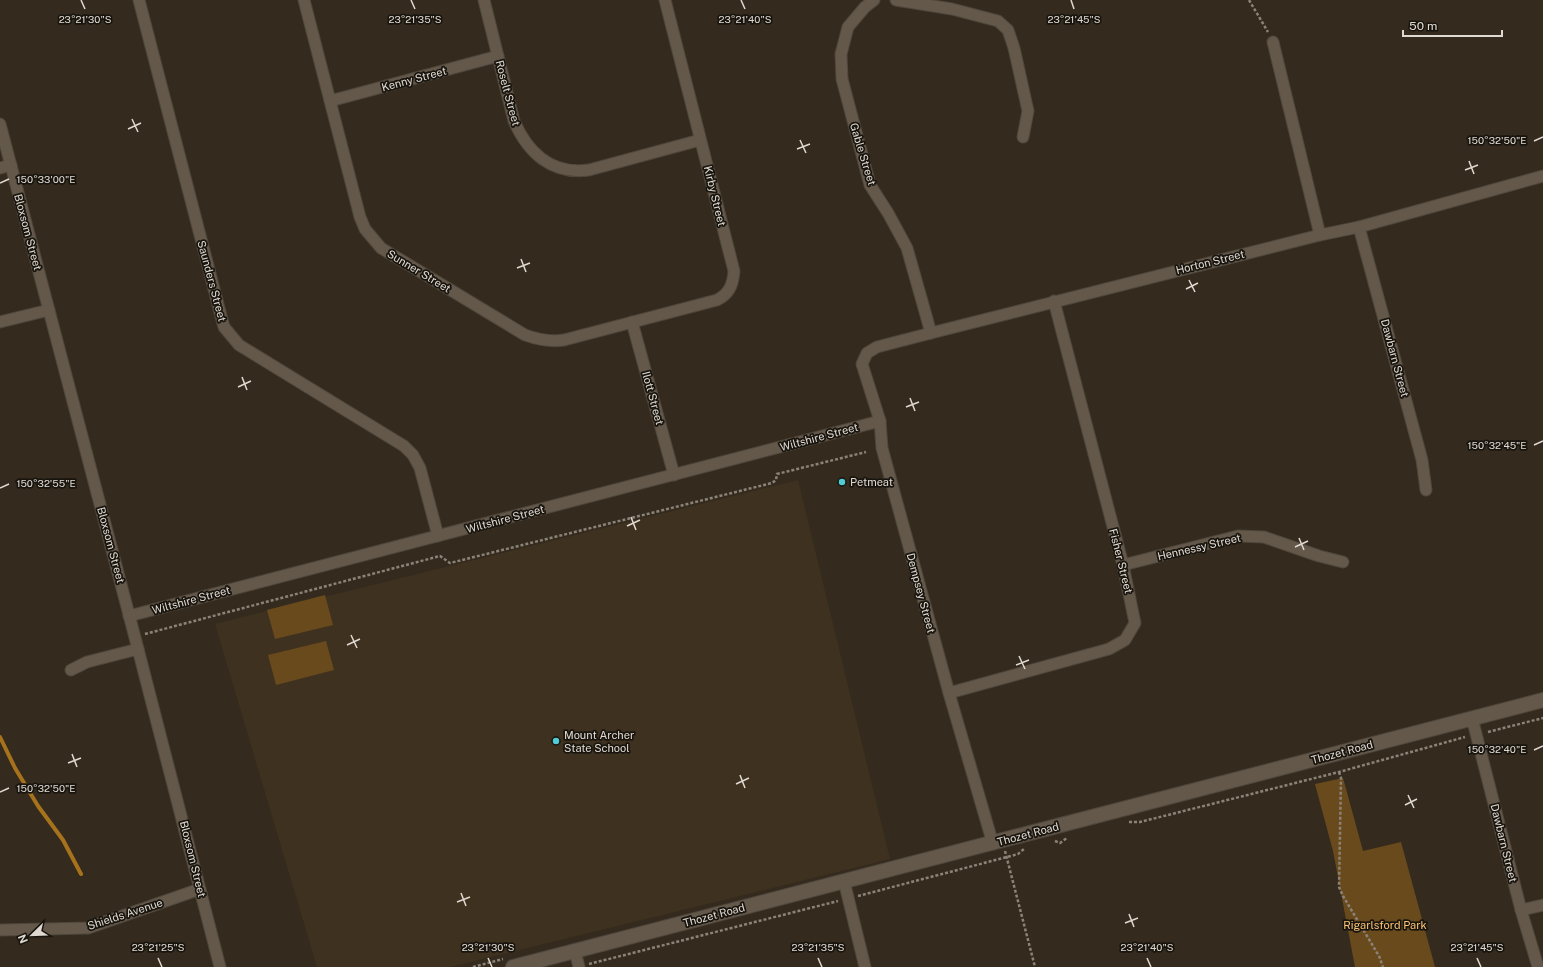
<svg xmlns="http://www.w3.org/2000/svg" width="1543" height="967" font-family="'Public Sans',sans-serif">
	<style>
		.built { fill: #3f311f }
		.park { fill: #694a1d }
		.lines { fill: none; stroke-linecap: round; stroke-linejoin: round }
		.stream { stroke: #a6721c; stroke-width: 4 }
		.minor-casing { stroke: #4f463c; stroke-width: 13 }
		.tertiary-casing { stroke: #4f463c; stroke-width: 16 }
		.path { stroke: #8b8378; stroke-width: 2.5; stroke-dasharray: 3 2; stroke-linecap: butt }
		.minor { stroke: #63584a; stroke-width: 11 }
		.tertiary { stroke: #63584a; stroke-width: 14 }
		.ticks { fill: none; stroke: #e0d9d1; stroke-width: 1.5 }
		.poi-dot { fill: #51ccd3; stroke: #18140e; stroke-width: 1.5 }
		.labels { text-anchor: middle; stroke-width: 3.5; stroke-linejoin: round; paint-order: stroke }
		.street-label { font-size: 11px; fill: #e0d9d1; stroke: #18140e }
		.poi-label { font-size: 11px; fill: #e0d9d1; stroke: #18140e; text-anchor: start }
		.park-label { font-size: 11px; fill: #fec577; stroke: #18140e }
		.ticks-label { font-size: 10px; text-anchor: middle; fill: #e0d9d1; stroke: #18140e; stroke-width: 3.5; stroke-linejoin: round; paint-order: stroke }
	</style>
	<rect width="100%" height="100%" fill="#342b1e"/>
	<polygon class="built" points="798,480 890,859 450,967 317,967 215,624"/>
	<g class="park">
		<polygon points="325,595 333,625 275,639 267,610"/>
		<polygon points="326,641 334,670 276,685 268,655"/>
		<polygon points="1343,778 1363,851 1401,842 1435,967 1355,967 1333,851 1315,784"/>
	</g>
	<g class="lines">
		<polyline class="stream" points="0,737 15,768 38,806 63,840 81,874"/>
		<defs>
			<g id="minor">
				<polyline points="139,0 221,316 224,327 239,345 404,446 413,455 420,468 438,536"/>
				<path d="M304,0l56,217 5,12 16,19 144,87c14,5 25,7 39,5l153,-40c12,-6 16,-15 17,-29l-69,-271"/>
				<path d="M484,0l30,121c14,32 38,54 75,49l111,-30"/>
				<polyline points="874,0 865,7 848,27 841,54 842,79 870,185 888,213 907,248 931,333"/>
				<polyline points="896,0 952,9 998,21 1008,30 1014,48 1028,111 1023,137"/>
				<polyline points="1273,42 1320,235"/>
				<polyline points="330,101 498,56"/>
				<polyline points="0,124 138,649 220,967"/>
				<polyline points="0,168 11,165"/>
				<polyline points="1359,227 1422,460 1426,490"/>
				<polyline points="0,322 49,310"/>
				<polyline points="632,322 674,475"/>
				<polyline points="1123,565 1238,536 1264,537 1319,556 1343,562"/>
				<polyline points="129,616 880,421"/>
				<polyline points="71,670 87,662 138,649"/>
				<polyline points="949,693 1109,649 1125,640 1135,623 1123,565 1054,301"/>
				<polyline points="1472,718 1521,910 1538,967"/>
				<polyline points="993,844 949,693 882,448 880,421 862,364 867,353 877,347 931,333 1320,235 1359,227 1543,176"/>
				<polyline points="844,881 865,967"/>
				<polyline points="1521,910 1543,905"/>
				<polyline points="0,930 88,928 200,889"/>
				<polyline points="575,951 579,967"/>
			</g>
			<polyline id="tertiary" points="513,967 1543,700"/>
		</defs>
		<use href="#minor" class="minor-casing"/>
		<use href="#tertiary" class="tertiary-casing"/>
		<g class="path">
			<polyline points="1249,0 1268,32"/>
			<polyline points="145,634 440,556 450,563 772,483 776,480 777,474 866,452"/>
			<polyline points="1488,732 1543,718"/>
			<polyline points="1339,772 1341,778 1339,887 1343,896 1379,956 1383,967"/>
			<polyline points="1129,822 1140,822 1339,772 1465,737"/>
			<polyline points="1055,841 1060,843 1067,838"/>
			<polyline points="1005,851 1035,967"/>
			<polyline points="858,896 1007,857 1018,854 1024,849"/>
			<polyline points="589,964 838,901"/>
			<polyline points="473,967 503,959"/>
		</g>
		<use href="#minor" class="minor"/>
		<use href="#tertiary" class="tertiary"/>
	</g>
	<path class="ticks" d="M81,0l4,9M411,0l4,9M741,0l4,9M1071,0l3,9M132,119l6,13M128,129l13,-6M800,140l6,13M1534,141l9,-4M797,149l13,-5M1469,161l5,13M1465,170l13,-5M0,183l9,-4M521,259l5,13M517,268l13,-5M1189,280l6,12M1186,289l12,-6M242,377l5,13M238,387l13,-6M910,398l5,13M906,407l13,-5M1534,445l9,-4M0,488l9,-4M631,517l5,13M627,526l13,-6M1299,538l5,12M1295,547l13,-6M351,635l6,13M347,645l13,-6M1019,656l6,13M1016,665l13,-5M1534,750l9,-4M72,754l5,13M68,763l13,-5M740,775l5,13M736,784l13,-6M0,792l9,-4M1408,795l6,13M1405,805l12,-6M461,893l5,13M457,902l13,-5M1129,914l5,13M1125,923l13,-5M158,958l4,9M488,958l4,9M818,958l4,9M1147,958l4,9M1477,958l4,9"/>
	<g class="poi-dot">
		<circle cx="842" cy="482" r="4"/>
		<circle cx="556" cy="741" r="4"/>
	</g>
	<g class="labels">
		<g class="street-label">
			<text transform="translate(414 79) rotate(-15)" y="4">Kenny Street</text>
			<text transform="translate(508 93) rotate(75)" y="4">Roselt Street</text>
			<text transform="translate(863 154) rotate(73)" y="4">Gable Street</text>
			<text transform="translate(715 196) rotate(76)" y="4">Kirby Street</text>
			<text transform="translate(28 232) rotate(75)" y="4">Bloxsom Street</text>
			<text transform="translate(1210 262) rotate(-14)" y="4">Horton Street</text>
			<text transform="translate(419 271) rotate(31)" y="4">Sunner Street</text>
			<text transform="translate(212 281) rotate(75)" y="4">Saunders Street</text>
			<text transform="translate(1395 358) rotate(75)" y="4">Dawbarn Street</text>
			<text transform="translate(653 398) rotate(75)" y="4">Ilott Street</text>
			<text transform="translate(819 437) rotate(-15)" y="4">Wiltshire Street</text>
			<text transform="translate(505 519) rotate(-15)" y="4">Wiltshire Street</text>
			<text transform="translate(111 545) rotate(75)" y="4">Bloxsom Street</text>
			<text transform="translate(1199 547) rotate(-13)" y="4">Hennessy Street</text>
			<text transform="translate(1121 561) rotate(76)" y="4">Fisher Street</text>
			<text transform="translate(921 593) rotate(75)" y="4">Dempsey Street</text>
			<text transform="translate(191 600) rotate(-15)" y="4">Wiltshire Street</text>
			<text transform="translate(1342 752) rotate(-15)" y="4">Thozet Road</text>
			<text transform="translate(1028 834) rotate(-15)" y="4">Thozet Road</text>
			<text transform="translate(1504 843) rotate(76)" y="4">Dawbarn Street</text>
			<text transform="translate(193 859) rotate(76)" y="4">Bloxsom Street</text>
			<text transform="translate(125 914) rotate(-18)" y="4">Shields Avenue</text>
			<text transform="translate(714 915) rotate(-15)" y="4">Thozet Road</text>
		</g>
		<g class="poi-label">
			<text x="850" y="486">Petmeat</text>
			<text x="564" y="739">Mount Archer<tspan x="564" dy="13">State School</tspan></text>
		</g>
		<g class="park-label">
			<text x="1385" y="929">Rigarlsford Park</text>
		</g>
	</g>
	<g class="ticks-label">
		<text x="85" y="23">23°21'30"S</text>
		<text x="415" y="23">23°21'35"S</text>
		<text x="745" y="23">23°21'40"S</text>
		<text x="1074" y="23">23°21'45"S</text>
		<text x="1497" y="144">150°32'50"E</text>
		<text x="46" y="183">150°33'00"E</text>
		<text x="1497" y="449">150°32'45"E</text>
		<text x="46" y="487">150°32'55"E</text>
		<text x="1497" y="753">150°32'40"E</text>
		<text x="46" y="792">150°32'50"E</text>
		<text x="158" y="951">23°21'25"S</text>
		<text x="488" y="951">23°21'30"S</text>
		<text x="818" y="951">23°21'35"S</text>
		<text x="1147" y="951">23°21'40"S</text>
		<text x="1477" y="951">23°21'45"S</text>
	</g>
	<g transform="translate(32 935) rotate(247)" stroke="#18140e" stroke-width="3" paint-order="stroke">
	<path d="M0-3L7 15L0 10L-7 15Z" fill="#e0d9d1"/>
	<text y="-6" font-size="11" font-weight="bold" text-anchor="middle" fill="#e0d9d1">N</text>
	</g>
	<path d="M1403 30v6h99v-6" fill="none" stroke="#e0d9d1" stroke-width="2"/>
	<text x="1409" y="30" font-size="12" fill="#e0d9d1" stroke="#18140e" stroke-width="3" paint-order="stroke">50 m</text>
</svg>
